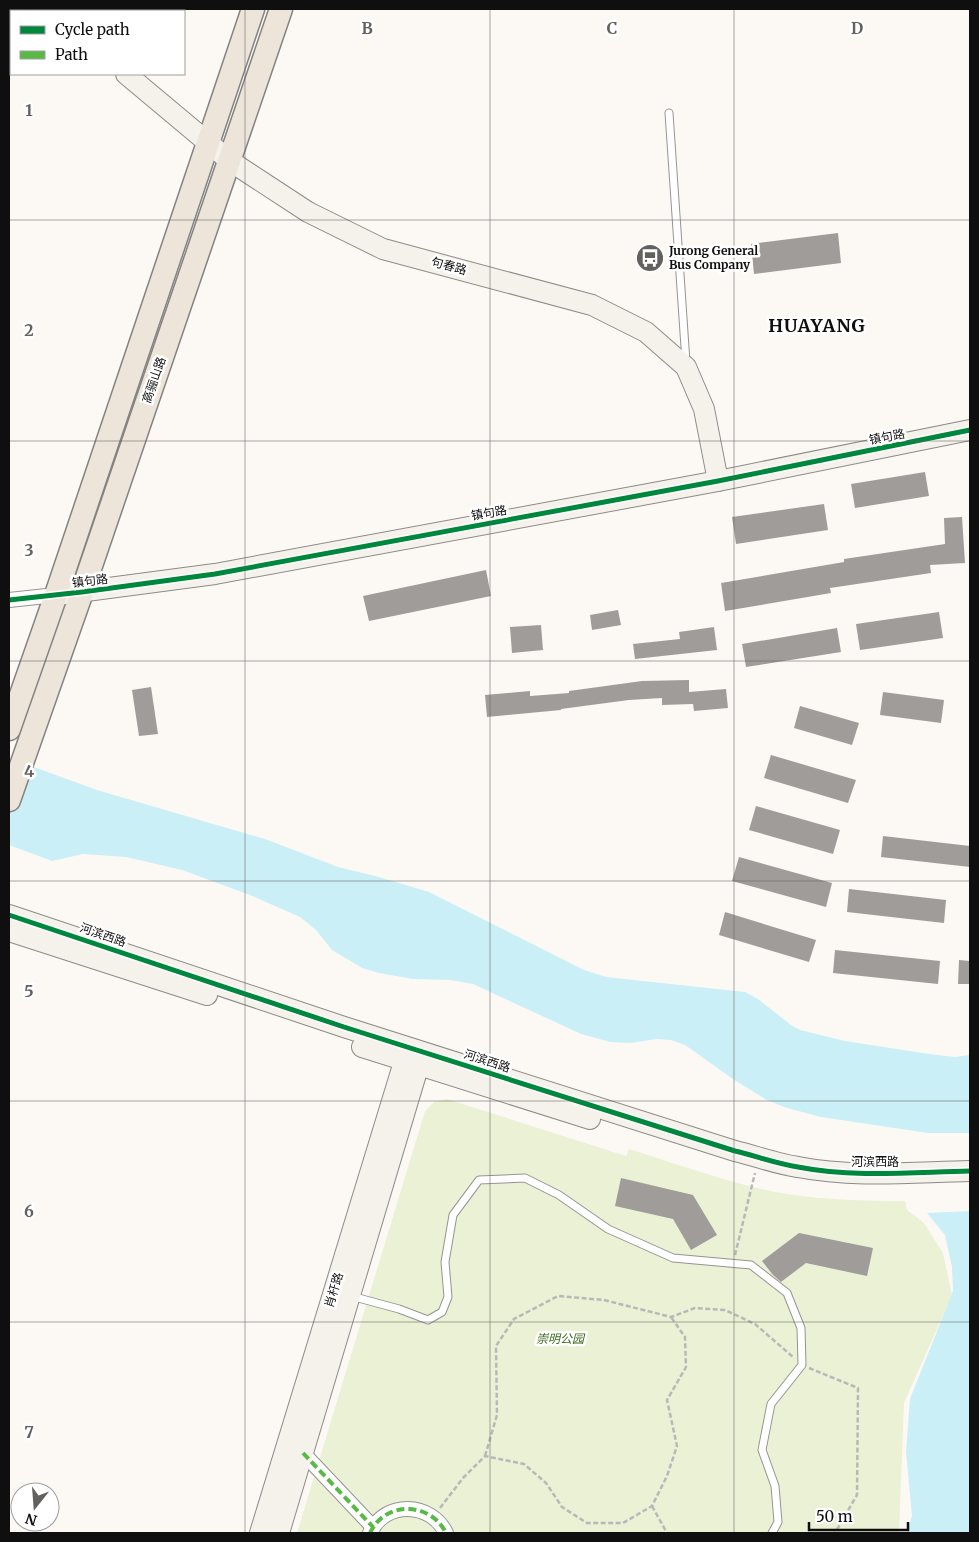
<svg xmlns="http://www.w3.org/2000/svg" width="979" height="1542" font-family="Merriweather,'Noto Sans SC',serif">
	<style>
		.green { fill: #ebf1d5 }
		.water { fill: #caeff6 }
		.building { fill: #a09c9a }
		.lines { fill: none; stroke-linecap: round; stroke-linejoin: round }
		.lane-casing { stroke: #969493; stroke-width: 9 }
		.street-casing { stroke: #969493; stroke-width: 16 }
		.secondary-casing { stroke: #8c8b89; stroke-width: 22 }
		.primary-casing { stroke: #838280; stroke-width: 25 }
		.path { stroke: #b9b8b8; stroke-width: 2.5; stroke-dasharray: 5 2.5; stroke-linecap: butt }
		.lane { stroke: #fffefe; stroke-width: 7 }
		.street { stroke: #fffefe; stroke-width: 14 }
		.secondary { stroke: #f5f2eb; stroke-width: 20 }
		.primary { stroke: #ede5da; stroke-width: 22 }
		.quiet { stroke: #58b947; stroke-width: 4; stroke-dasharray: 8 4; stroke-linecap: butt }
		.cycleway-casing { stroke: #fff; stroke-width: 8 }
		.cycleway { stroke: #00873e; stroke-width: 5 }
		.grid { fill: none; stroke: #626160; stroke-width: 1; stroke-opacity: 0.55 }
		.labels { text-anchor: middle; stroke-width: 5; stroke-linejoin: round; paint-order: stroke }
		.poi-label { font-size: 12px; font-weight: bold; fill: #0f0f0f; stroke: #fff; text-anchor: start }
		.street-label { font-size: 12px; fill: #0f0f0f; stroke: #fff }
		.park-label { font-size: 12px; font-style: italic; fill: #3c691e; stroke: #fff }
		.district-label { font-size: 18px; font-weight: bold; letter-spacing: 1px; fill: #0f0f0f; stroke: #fff }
		.grid-label { font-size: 16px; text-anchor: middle; font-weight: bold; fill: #626160; stroke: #fff; stroke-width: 5; stroke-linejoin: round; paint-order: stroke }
	</style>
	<rect width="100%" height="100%" fill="#fcf9f5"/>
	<path class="green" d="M447,1099l179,57 3,-7c52,16 104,36 158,45 39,6 79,7 118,7l2,9 17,13 19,30 9,42 -48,108 -5,130h-602l128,-422 9,-9z"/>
	<g class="water">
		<polygon points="9,758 97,790 265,839 338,867 379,877 429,892 584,970 606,977 745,992 758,999 791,1025 800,1030 845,1041 929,1054 955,1057 970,1055 970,1133 928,1133 821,1117 787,1108 767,1100 733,1079 685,1045 671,1040 656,1039 631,1043 610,1042 581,1034 473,984 450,980 413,979 379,973 362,968 332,950 316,930 300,917 250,895 182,870 126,857 83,854 52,861 9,845"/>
		<polygon points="970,1211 970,1533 907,1533 912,1516 906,1452 910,1399 953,1291 952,1267 945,1235 927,1213"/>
	</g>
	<g class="building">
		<polygon points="838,233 841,263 754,274 751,244"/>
		<polygon points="925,472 929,496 855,508 851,484"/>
		<polygon points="824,504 828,530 736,544 732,517"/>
		<polygon points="962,517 965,563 930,565 931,573 830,588 831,593 725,611 721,583 844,562 844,559 945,544 944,518"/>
		<polygon points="486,570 491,596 369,621 363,596"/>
		<polygon points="618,610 621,625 592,630 590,615"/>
		<polygon points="939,612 943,638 860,650 856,624"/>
		<polygon points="541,625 543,650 512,653 510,627"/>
		<polygon points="714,627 717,650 635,659 633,644 680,639 679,632"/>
		<polygon points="837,628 841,652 746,667 742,644"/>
		<polygon points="689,680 689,692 726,689 728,708 694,711 693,704 662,705 662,698 629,700 561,709 561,710 487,717 485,695 530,691 530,696 569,693 569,691 642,681"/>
		<polygon points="151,687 158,734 139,736 132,690"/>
		<polygon points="883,692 944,700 941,723 880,715"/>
		<polygon points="800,706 859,723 852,745 794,728"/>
		<polygon points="771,755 856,780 848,803 764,778"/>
		<polygon points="756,806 840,830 833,854 749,830"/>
		<polygon points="883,836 970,846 970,867 881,857"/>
		<polygon points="739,857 832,883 826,907 732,881"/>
		<polygon points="849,889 946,900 944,923 847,912"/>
		<polygon points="725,912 816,940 809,962 719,935"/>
		<polygon points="835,950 940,961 938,984 833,973"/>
		<polygon points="959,960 970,961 970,984 958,984"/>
		<polygon points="621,1178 693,1195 717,1235 691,1250 673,1219 615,1206"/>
		<polygon points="799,1233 873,1248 867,1276 806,1263 781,1282 773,1275 762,1261"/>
	</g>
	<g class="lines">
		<defs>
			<g id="lane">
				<polyline points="669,113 686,362"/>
				<polyline points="351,1296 399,1309 428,1320 442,1312 448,1297 445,1262 453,1215 479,1180 525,1178 559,1195 608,1229 673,1258 751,1265 787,1293 801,1328 802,1365 771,1404 762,1450 775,1486 778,1522 772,1533"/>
			</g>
			<g id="street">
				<polyline points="9,600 56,595"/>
				<polyline points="303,1453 373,1527"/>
				<path d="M370,1533c15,-33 61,-31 76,0"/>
			</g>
			<g id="secondary">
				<polyline points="50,9 53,11"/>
				<polyline points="126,74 230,161 308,212 383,249 592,305 646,332 686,367 704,409 718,481"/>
				<polyline points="56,595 215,574 718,481 970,430"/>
				<path d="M9,915l335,112 391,124c21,5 42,13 63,16 56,11 116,5 172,4"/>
				<polyline points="9,931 207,995"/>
				<polyline points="362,1047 590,1119"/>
				<polyline points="260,1533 408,1049"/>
				<polyline points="279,1533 422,1054"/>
			</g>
			<g id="primary">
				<polyline points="9,729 56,595 253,9"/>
				<polyline points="9,800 82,592 281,9"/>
			</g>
		</defs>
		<use href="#lane" class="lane-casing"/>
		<use href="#street" class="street-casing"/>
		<use href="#secondary" class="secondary-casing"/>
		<use href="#primary" class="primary-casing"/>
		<g class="path">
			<polyline points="735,1255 755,1173"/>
			<polyline points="809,1368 858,1388 857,1495 835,1533"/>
			<polyline points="485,1456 497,1415 496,1346 514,1319 558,1296 604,1300 671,1317 695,1308 725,1310 755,1324 793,1357"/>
			<polyline points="652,1506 667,1533"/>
			<polyline points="440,1508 463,1478 485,1456 524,1464 546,1483 562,1507 587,1523 623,1523 652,1506 667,1476 677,1446 667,1400 686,1367 685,1337 671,1317"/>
		</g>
		<use href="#lane" class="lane"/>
		<use href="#street" class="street"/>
		<use href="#secondary" class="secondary"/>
		<use href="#primary" class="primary"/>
		<g class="quiet">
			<polyline points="303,1453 373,1527"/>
			<path d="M370,1533c15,-33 61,-31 76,0"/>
		</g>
		<defs>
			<g id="cycleway">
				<polyline points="9,600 82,592 215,574 718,481 970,430"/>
				<path d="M9,915l335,112 391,124c21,5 42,13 63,16 56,11 116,5 172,4"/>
			</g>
		</defs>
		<use href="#cycleway" class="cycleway-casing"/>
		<use href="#cycleway" class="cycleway"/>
	</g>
	<path class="grid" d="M245,9v1524M490,9v1524M734,9v1524M9,220h961M9,441h961M9,661h961M9,881h961M9,1101h961M9,1322h961"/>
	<defs>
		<symbol id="bus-disc" viewBox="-11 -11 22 22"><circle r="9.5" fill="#626160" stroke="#fff"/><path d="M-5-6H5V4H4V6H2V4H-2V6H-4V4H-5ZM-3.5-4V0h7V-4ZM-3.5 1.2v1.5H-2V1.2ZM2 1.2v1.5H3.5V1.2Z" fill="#fff"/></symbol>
	</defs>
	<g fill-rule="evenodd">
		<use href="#bus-disc" x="634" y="242" width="32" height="32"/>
	</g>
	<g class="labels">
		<g class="poi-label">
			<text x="669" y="255">Jurong General<tspan x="669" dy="14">Bus Company</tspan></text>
		</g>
		<g class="street-label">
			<text transform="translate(449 266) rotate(15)" y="4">句春路</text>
			<text transform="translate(154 380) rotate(-71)" y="4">高骊山路</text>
			<text transform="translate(887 437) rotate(-11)" y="4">镇句路</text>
			<text transform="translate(489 513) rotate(-10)" y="4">镇句路</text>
			<text transform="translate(90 581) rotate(-7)" y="4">镇句路</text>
			<text transform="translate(103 935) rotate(19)" y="4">河滨西路</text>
			<text transform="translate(487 1061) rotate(18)" y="4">河滨西路</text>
			<text x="875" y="1166">河滨西路</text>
			<text transform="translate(334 1290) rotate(-73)" y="4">肖杆路</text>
		</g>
		<g class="park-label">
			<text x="560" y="1343">崇明公园</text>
		</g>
		<g class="district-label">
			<text x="817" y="332">HUAYANG</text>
		</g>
	</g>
	<g class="grid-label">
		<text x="367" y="34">B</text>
		<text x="612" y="34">C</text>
		<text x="857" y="34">D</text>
		<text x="29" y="116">1</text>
		<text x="29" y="336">2</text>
		<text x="29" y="556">3</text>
		<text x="29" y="777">4</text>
		<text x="29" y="997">5</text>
		<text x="29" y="1217">6</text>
		<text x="29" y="1438">7</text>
	</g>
	<rect width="979" height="1542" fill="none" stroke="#0f0f0f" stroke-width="20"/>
	<rect x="10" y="10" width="175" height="65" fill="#ffffff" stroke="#9f9f9f"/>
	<rect x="20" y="26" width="25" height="8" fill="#00873e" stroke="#9f9f9f"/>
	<text x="55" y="35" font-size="15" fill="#0f0f0f">Cycle path</text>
	<rect x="20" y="51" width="25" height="8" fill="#58b947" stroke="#9f9f9f"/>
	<text x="55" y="60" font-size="15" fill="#0f0f0f">Path</text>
	<g transform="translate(35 1507) rotate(197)"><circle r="24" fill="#ffffff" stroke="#9f9f9f"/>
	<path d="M0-4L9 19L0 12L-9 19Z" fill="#626160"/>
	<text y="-8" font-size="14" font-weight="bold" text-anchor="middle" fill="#0f0f0f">N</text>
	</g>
	<path d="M809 1522v8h99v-8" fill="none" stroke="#0f0f0f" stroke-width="2.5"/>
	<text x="816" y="1522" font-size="15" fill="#0f0f0f" stroke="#ffffff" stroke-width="4" paint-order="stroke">50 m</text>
</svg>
